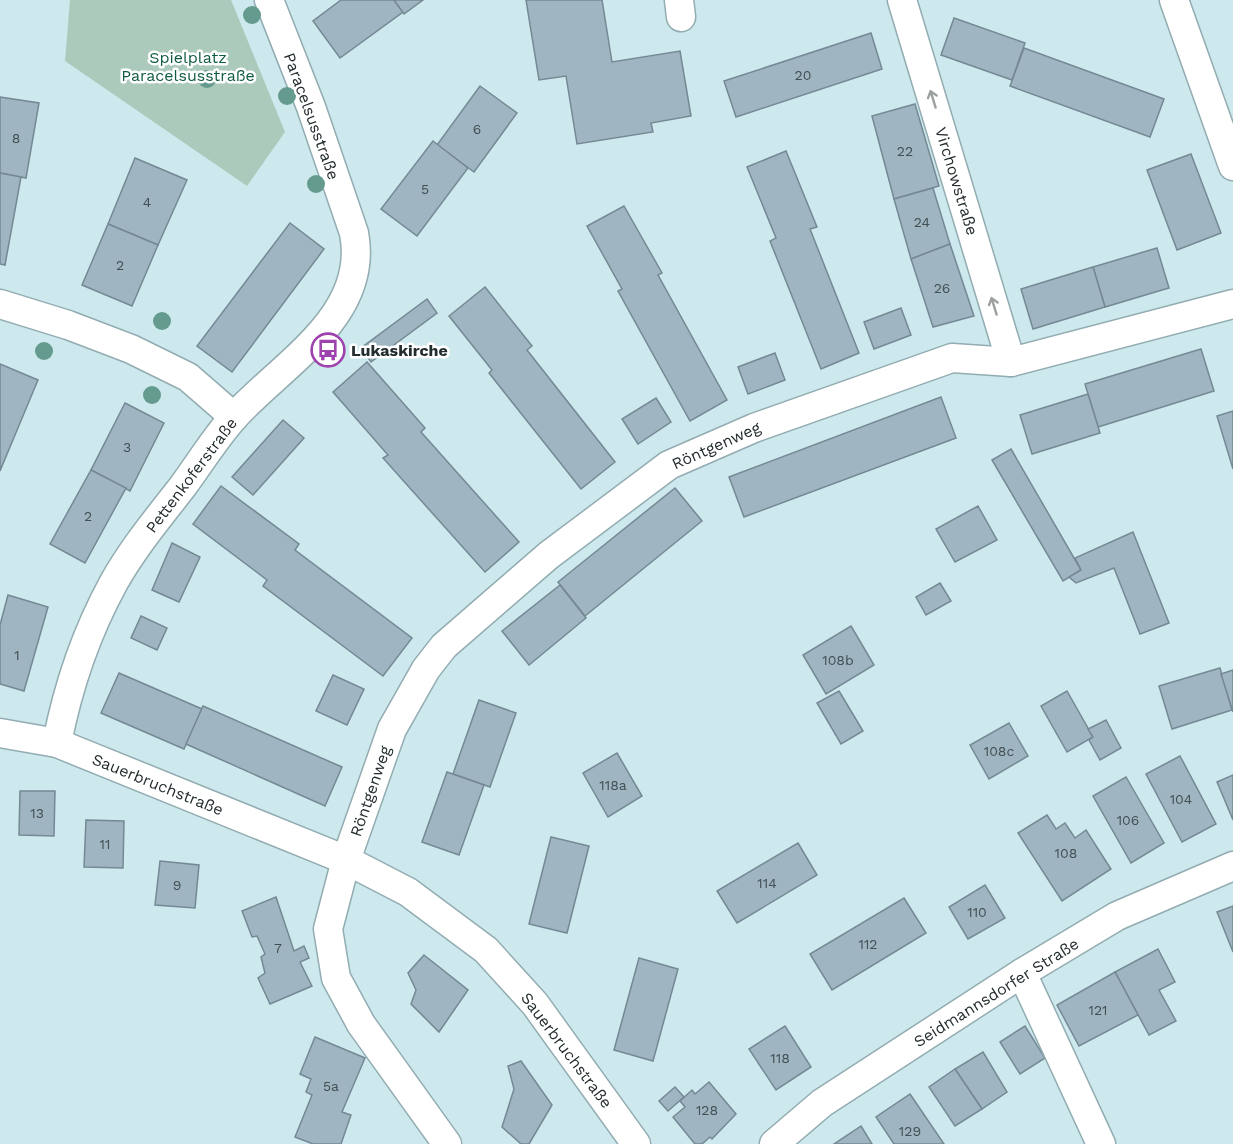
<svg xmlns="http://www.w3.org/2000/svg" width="1233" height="1144" font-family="'Work Sans',sans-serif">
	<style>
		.green { fill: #accabc }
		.building { fill: #9fb5c1; stroke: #748995; stroke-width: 1.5 }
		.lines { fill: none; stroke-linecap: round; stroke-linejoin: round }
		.minor-casing { stroke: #92acb1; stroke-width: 31 }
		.minor { stroke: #fff; stroke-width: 28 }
		.tree { fill: #649b8e }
		.oneway { stroke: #9ca0a1 }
		.labels { text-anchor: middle; stroke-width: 5; stroke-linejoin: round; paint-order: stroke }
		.number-label { font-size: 14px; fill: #424f54 }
		.park-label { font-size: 16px; fill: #0f5b41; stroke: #fff }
		.street-label { font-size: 16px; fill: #232d2f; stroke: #fff }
		.poi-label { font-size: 16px; font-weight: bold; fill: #232d2f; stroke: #fff; text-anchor: start }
	</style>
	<rect width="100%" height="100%" fill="#cde9ed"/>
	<polygon class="green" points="70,0 231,0 285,132 247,186 65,61"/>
	<g class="building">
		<polygon points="341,0 394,0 403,12 340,58 313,21"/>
		<polygon points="394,0 423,0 404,14"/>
		<polygon points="526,0 602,0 612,62 680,51 691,116 651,123 653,132 577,144 566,76 539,80"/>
		<polygon points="954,18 1025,43 1012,80 941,55"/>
		<polygon points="871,33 882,69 736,117 724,81"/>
		<polygon points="1024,48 1164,99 1150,137 1010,86"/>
		<polygon points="480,86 517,113 474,172 437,145"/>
		<polygon points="0,97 39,103 26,178 0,173"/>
		<polygon points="915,104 939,186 894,199 872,116"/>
		<polygon points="433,141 468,168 417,236 381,209"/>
		<polygon points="786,151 817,227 810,229 859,353 821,369 770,241 776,238 747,167"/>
		<polygon points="1191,154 1221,233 1177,250 1147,170"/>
		<polygon points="135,158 187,180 158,245 108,224"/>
		<polygon points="0,173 21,177 5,265 0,264"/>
		<polygon points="933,188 950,244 911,259 894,199"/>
		<polygon points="624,206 662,273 658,275 727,400 690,421 618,291 622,289 587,226"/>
		<polygon points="290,223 324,249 232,372 197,346"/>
		<polygon points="108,224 158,245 132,306 82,285"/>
		<polygon points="950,244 974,316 933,327 911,259"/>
		<polygon points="1157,248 1169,288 1105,307 1093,267"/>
		<polygon points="1093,267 1105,307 1033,329 1021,289"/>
		<polygon points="485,287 532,346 527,350 615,462 581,489 489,373 492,370 449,316"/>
		<polygon points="427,299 437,313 371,362 361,348"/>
		<polygon points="901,308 911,335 874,349 864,322"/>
		<polygon points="1201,349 1214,391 1098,427 1085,384"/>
		<polygon points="775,353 785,380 748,394 738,367"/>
		<polygon points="367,362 425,428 421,432 519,542 485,572 383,458 388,455 333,392"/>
		<polygon points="0,364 38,380 0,471"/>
		<polygon points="1088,394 1100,433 1032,454 1020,415"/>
		<polygon points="941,397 956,438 744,517 729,477"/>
		<polygon points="656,398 671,422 638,444 622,419"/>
		<polygon points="125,403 164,423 130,491 91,470"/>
		<polygon points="1233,411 1233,469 1217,416"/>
		<polygon points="283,420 304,438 253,495 232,477"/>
		<polygon points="1011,449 1081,570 1063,581 992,460"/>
		<polygon points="91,470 126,488 85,563 50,544"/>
		<polygon points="221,486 299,544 295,550 412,638 383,676 263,586 267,580 193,524"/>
		<polygon points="675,488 702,521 585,616 558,582"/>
		<polygon points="978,506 997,540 955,562 936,529"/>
		<polygon points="1133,532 1169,623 1140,634 1114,568 1076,583 1069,577 1081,570 1075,558"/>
		<polygon points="172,543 200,557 179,602 152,590"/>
		<polygon points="940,583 951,601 926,615 916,597"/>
		<polygon points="560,585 586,618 529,665 502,631"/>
		<polygon points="8,595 48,607 24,691 0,684 0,625"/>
		<polygon points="141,616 167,628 157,650 131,638"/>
		<polygon points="851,626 874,665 826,694 803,655"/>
		<polygon points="1220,668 1232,710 1172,729 1159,686"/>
		<polygon points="1233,670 1233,712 1221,674"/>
		<polygon points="119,673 202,709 184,749 101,713"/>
		<polygon points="333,675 364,689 347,725 316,711"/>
		<polygon points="839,691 863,731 841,744 817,703"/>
		<polygon points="1067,691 1093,737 1067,752 1041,706"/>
		<polygon points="479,700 516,713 490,787 453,774"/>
		<polygon points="203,706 342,767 325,806 186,744"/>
		<polygon points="1106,720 1121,748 1100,760 1089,740 1093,737 1088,729"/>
		<polygon points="1009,723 1028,756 989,779 970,745"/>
		<polygon points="617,753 642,796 608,817 583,773"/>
		<polygon points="1180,756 1216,824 1182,842 1146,774"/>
		<polygon points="447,772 484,785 459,855 422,842"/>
		<polygon points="1233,775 1233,820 1217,782"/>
		<polygon points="1126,777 1164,843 1131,863 1093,796"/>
		<polygon points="20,791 55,791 54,836 19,835"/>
		<polygon points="1047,815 1056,829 1065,823 1075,838 1086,830 1111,869 1062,901 1018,833"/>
		<polygon points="86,820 124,821 123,868 84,867"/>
		<polygon points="551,837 589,846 567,933 529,924"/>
		<polygon points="798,843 817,875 737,923 717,891"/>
		<polygon points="160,861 199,865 195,908 155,905"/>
		<polygon points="985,885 1005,918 968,939 949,907"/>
		<polygon points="276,897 294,951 304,946 309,958 300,962 312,986 270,1004 258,978 265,973 261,957 265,954 257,936 252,937 242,911"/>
		<polygon points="904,898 926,933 832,990 810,954"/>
		<polygon points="1233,906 1233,952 1217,912"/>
		<polygon points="1158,949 1175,982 1159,990 1176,1021 1149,1035 1115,972"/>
		<polygon points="424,955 468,990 439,1032 411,1004 416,990 408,973"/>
		<polygon points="639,958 678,969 653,1061 614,1050"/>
		<polygon points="1115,972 1138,1015 1079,1046 1057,1005"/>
		<polygon points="785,1026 811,1067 776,1090 749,1049"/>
		<polygon points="1025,1026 1045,1058 1020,1074 1000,1042"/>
		<polygon points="315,1037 365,1058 342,1112 351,1115 341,1144 313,1144 295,1137 312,1095 306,1092 311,1079 300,1074"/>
		<polygon points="983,1052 1007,1092 982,1109 955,1069"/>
		<polygon points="521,1061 552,1105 529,1144 521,1144 502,1127 514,1089 508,1066"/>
		<polygon points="955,1069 982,1109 955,1126 929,1087"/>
		<polygon points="709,1082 736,1114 712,1139 710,1137 702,1144 695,1144 673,1117 685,1107 680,1101 692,1090 695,1094"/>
		<polygon points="675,1087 684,1097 668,1111 659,1101"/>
		<polygon points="910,1094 944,1144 894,1144 876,1117"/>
		<polygon points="861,1126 872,1144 834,1144"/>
	</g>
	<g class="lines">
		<defs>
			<g id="minor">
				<polyline points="679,0 681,17"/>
				<polyline points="902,0 1011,362"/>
				<polyline points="1174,0 1233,166"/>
				<polyline points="0,304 68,325 131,349 188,377 234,417"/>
				<polyline points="0,733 57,743 346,860 408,892 486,950 535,1004 636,1144"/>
				<path d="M57,743c11,-57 29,-110 57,-161 19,-34 45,-65 69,-96 17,-23 32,-48 51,-69 48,-53 136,-101 120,-184l-43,-126 -42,-107"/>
				<polyline points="1022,973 1101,1144"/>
				<polyline points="447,1144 361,1024 336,978 328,929 346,860 392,729 426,669 444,646 549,555 669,465 754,428 952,358 1011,362 1233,304"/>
				<polyline points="774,1144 822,1103 1022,973 1117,916 1233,866"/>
			</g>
		</defs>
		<use href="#minor" class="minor-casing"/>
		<use href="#minor" class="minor"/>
	</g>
	<g class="tree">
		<circle cx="252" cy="15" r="9"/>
		<circle cx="207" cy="79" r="9"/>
		<circle cx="287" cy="96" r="9"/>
		<circle cx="316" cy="184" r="9"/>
		<circle cx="162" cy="321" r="9"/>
		<circle cx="44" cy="351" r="9"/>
		<circle cx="152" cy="395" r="9"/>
	</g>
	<defs><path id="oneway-shaft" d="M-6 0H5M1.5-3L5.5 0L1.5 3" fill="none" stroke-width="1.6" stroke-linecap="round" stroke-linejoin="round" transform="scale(1.5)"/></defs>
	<g class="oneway">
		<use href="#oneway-shaft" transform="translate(933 99) rotate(-107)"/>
		<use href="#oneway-shaft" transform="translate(994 306) rotate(-107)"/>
	</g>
	<defs>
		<symbol id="bus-ring" viewBox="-11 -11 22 22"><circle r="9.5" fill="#fff" stroke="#9e43ae" stroke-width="1.5"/><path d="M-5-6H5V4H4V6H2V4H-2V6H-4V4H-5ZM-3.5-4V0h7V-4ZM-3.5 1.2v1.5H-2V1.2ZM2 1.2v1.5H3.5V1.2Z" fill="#9e43ae"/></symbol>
	</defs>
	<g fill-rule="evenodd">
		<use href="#bus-ring" x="309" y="331" width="38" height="38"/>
	</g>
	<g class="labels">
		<g class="number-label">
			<text x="803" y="80">20</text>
			<text x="477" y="134">6</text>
			<text x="16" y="143">8</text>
			<text x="905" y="156">22</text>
			<text x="425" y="194">5</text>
			<text x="147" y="207">4</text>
			<text x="922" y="227">24</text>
			<text x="120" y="270">2</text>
			<text x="942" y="293">26</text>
			<text x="127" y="452">3</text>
			<text x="88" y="521">2</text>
			<text x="17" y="660">1</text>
			<text x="838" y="665">108b</text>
			<text x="999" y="756">108c</text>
			<text x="613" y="790">118a</text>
			<text x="1181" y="804">104</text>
			<text x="37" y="818">13</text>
			<text x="1128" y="825">106</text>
			<text x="105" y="849">11</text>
			<text x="1066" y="858">108</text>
			<text x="767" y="888">114</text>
			<text x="177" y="890">9</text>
			<text x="977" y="917">110</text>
			<text x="868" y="949">112</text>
			<text x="278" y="953">7</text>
			<text x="1098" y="1015">121</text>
			<text x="780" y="1063">118</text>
			<text x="331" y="1091">5a</text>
			<text x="707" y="1115">128</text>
			<text x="910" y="1136">129</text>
		</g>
		<g class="park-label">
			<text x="188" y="63">Spielplatz<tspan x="188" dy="18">Paracelsusstraße</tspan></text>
		</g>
		<g class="street-label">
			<text transform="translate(312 116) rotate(70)" y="6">Paracelsusstraße</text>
			<text transform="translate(957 181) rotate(73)" y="6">Virchowstraße</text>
			<text transform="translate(716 445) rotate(-24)" y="6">Röntgenweg</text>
			<text transform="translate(191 475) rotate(-53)" y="6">Pettenkoferstraße</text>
			<text transform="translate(158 784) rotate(22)" y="6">Sauerbruchstraße</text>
			<text transform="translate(370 791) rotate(-71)" y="6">Röntgenweg</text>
			<text transform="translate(996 992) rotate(-32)" y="6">Seidmannsdorfer Straße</text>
			<text transform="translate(567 1050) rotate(53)" y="6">Sauerbruchstraße</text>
		</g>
		<g class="poi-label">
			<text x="351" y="356">Lukaskirche</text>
		</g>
	</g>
</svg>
